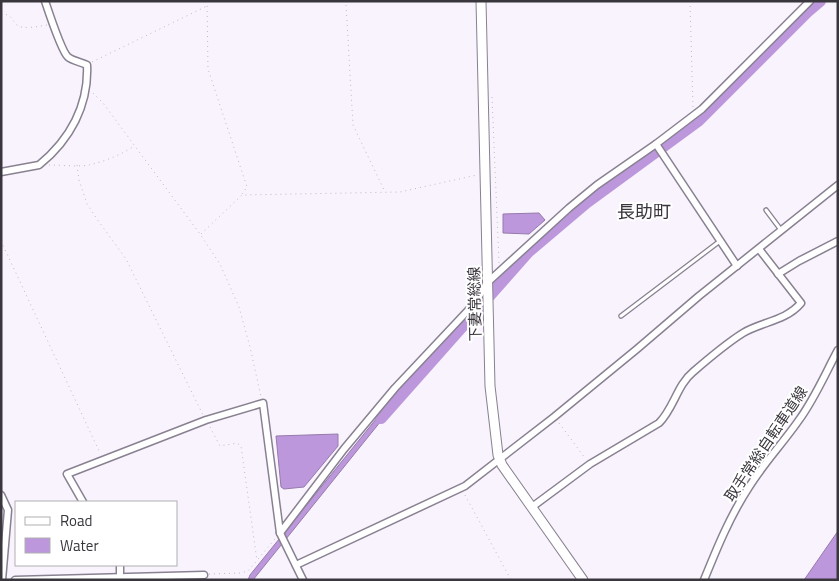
<svg xmlns="http://www.w3.org/2000/svg" width="839" height="581" font-family="'Titillium Web','Noto Sans JP',sans-serif">
	<style>
		.water { fill: #bd97dc; stroke: #967aac }
		.lines { fill: none; stroke-linecap: round; stroke-linejoin: round }
		.river { stroke: #bd97dc; stroke-width: 12 }
		.lane-casing { stroke: #898191; stroke-width: 5.5 }
		.street-casing { stroke: #898191; stroke-width: 9 }
		.secondary-casing { stroke: #898191; stroke-width: 11 }
		.path { stroke: #bfbac3; stroke-width: 1; stroke-dasharray: 1 4; stroke-linecap: butt }
		.lane { stroke: #fff; stroke-width: 3 }
		.street { stroke: #fff; stroke-width: 6 }
		.secondary { stroke: #fff; stroke-width: 9 }
		.labels { text-anchor: middle; stroke-width: 4; stroke-linejoin: round; paint-order: stroke }
		.street-label { font-size: 15px; fill: #3a363d; stroke: #fff }
		.quarter-label { font-size: 18px; fill: #3a363d; stroke: #fff }
	</style>
	<rect width="100%" height="100%" fill="#f8f3fd"/>
	<g class="water">
		<polygon points="539,213 545,220 529,234 503,233 503,214"/>
		<polygon points="389,403 393,406 253,580 248,580 250,575"/>
		<polygon points="338,434 338,446 304,487 284,489 281,487 276,436"/>
		<polygon points="838,531 838,580 804,580"/>
	</g>
	<g class="lines">
		<polyline class="river" points="381,418 528,252 586,203 698,121 807,12 820,1"/>
		<defs>
			<g id="lane">
				<polyline points="766,210 781,230"/>
				<polyline points="621,316 720,241"/>
			</g>
			<g id="street">
				<polyline points="656,144 737,266"/>
				<path d="M1,172l38,-7c31,-25 50,-60 48,-100 -6,-3 -14,-4 -19,-8 -6,-5 -20,-47 -23,-56"/>
				<polyline points="778,274 799,261 838,241"/>
				<polyline points="1,495 8,510 2,580"/>
				<polyline points="83,502 67,474 206,420 263,403 280,533 303,580"/>
				<path d="M532,507l58,-43 69,-41c15,-15 18,-38 34,-51 15,-13 34,-29 50,-39 18,-11 43,-12 58,-30l-42,-54"/>
				<polyline points="280,533 344,449 395,388 474,304 488,282 569,208 597,185 656,144 702,109 810,1"/>
				<polyline points="120,565 120,577"/>
				<polyline points="296,565 465,486 554,417 637,349 699,296 838,185"/>
				<polyline points="15,580 204,575"/>
				<path d="M704,580c13,-32 26,-64 45,-93 15,-24 34,-44 50,-67 16,-22 26,-46 39,-70"/>
			</g>
			<polyline id="secondary" points="481,1 490,386 498,455 502,465 583,580"/>
		</defs>
		<use href="#lane" class="lane-casing"/>
		<use href="#street" class="street-casing"/>
		<use href="#secondary" class="secondary-casing"/>
		<g class="path">
			<polyline points="207,1 208,69 247,187 242,194"/>
			<polyline points="690,1 693,108"/>
			<polyline points="346,5 353,125 385,192"/>
			<path d="M1,14c11,0 10,5 16,11 5,5 23,1 30,0"/>
			<polyline points="92,62 207,6"/>
			<polyline points="93,93 103,103 200,234 220,264 239,307 250,347 261,397"/>
			<polyline points="492,97 499,263"/>
			<path d="M49,165c13,0 28,2 40,0 14,-3 34,-11 45,-19"/>
			<polyline points="77,165 79,180 87,204 97,219 126,259 203,415"/>
			<polyline points="201,234 242,195 400,192 477,175"/>
			<polyline points="1,241 100,453"/>
			<polyline points="559,423 585,458"/>
			<polyline points="210,427 220,446 237,443 241,446 257,561"/>
			<polyline points="465,495 511,580"/>
			<polyline points="209,574 240,573 248,571 275,539"/>
		</g>
		<use href="#lane" class="lane"/>
		<use href="#street" class="street"/>
		<use href="#secondary" class="secondary"/>
	</g>
	<g class="labels">
		<g class="street-label">
			<text transform="translate(475 304) rotate(-91)" y="5">下妻常総線</text>
			<text transform="translate(766 444) rotate(-56)" y="5">取手常総自転車道線</text>
		</g>
		<g class="quarter-label">
			<text x="644" y="218">長助町</text>
		</g>
	</g>
	<rect width="839" height="581" fill="none" stroke="#3a363d" stroke-width="5"/>
	<rect x="15" y="501" width="162" height="65" fill="#ffffff" stroke="#b0afb1"/>
	<rect x="25" y="517" width="25" height="8" fill="#ffffff" stroke="#b0afb1"/>
	<text x="60" y="526" font-size="15" fill="#3a363d">Road</text>
	<rect x="25" y="538" width="25" height="15" fill="#bd97dc" stroke="#b0afb1"/>
	<text x="60" y="551" font-size="15" fill="#3a363d">Water</text>
</svg>
